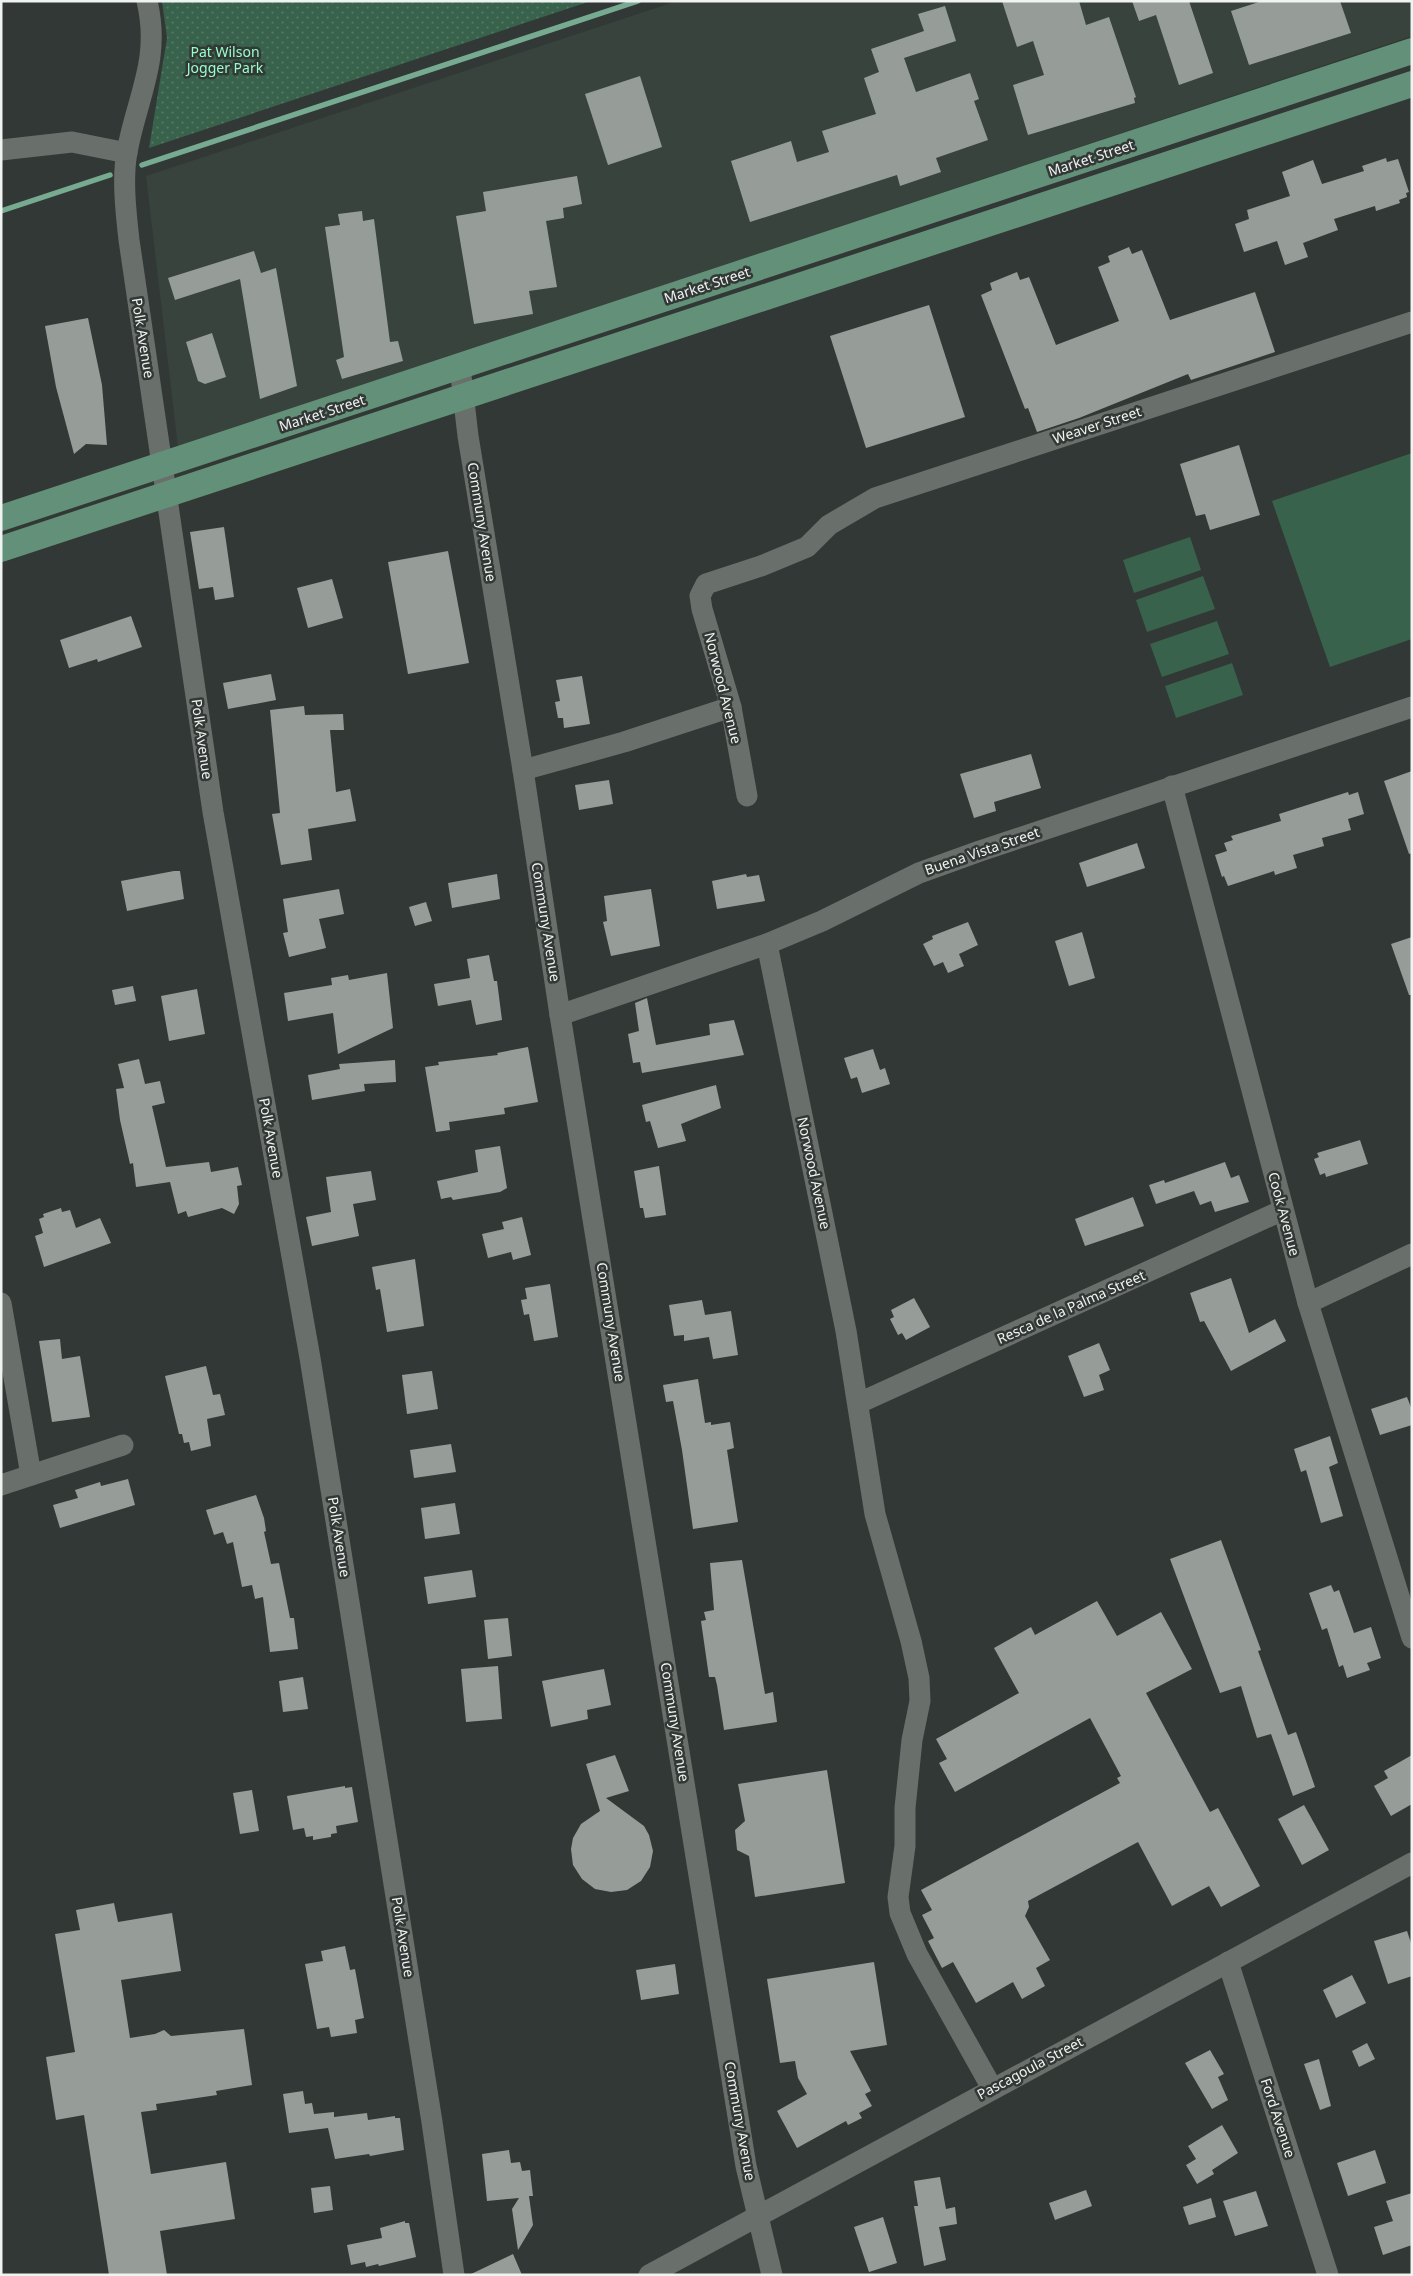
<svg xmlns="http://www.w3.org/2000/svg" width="1413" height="2276" font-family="'Noto Sans',sans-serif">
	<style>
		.built { fill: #37433c }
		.green { fill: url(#green-dots) }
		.pitch { fill: #38624c }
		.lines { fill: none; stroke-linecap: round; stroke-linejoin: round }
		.stream { stroke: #77ab91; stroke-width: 5.5 }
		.building { fill: #969d99 }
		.minor { stroke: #696f6b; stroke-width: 21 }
		.major { stroke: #629078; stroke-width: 26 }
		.labels { text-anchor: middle; stroke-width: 5; stroke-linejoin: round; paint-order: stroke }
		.park-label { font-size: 14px; fill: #97fec9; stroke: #323835 }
		.street-label { font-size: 14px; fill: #eff3f1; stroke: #323835 }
	</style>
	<defs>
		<pattern id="green-dots" width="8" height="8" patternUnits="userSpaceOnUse" patternTransform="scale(1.25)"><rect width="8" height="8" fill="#38624c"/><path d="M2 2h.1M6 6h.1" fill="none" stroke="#557966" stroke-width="1.8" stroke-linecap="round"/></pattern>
	</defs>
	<rect width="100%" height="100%" fill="#323835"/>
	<polygon class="built" points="677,1 1412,1 1412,36 178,447 146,176"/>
	<polygon class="green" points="162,1 591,1 149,148 167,38"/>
	<g class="pitch">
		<polygon points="1412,453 1412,639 1330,667 1272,501"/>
		<polygon points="1190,537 1201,570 1134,593 1123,560"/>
		<polygon points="1203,576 1215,609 1147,632 1136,600"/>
		<polygon points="1217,621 1229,654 1162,677 1150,644"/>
		<polygon points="1232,663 1243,695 1176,718 1165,686"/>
	</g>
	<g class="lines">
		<g class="stream">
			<polyline points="142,165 638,1"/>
			<polyline points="1,211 110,175"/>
		</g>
	</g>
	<g class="building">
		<polygon points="1002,1 1079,1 1086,25 1109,17 1136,97 1134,98 1135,103 1028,135 1013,85 1044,75 1033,41 1017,47"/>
		<polygon points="1132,1 1189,1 1213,73 1179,85 1156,15 1139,21"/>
		<polygon points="1262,1 1340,1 1351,33 1249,65 1231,11"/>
		<polygon points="945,6 956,41 904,58 916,92 970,73 979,99 974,101 988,140 936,158 941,172 900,186 897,175 750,222 731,161 791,141 797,162 829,152 822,131 876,114 864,78 879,72 871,49 924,31 918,14"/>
		<polygon points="640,76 662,147 608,165 585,94"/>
		<polygon points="1386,158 1387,162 1398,159 1409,192 1406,193 1407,197 1399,200 1400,203 1376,211 1375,206 1334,219 1338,230 1303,243 1308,257 1285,265 1277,241 1244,252 1235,224 1249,219 1247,210 1290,196 1282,172 1313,160 1322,184 1364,171 1362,166"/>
		<polygon points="577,176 582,204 563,208 564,218 546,221 557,287 529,291 533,314 474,324 456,216 486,211 483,192"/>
		<polygon points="362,211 363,221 374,219 390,342 398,341 403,361 342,379 336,360 344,357 325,227 340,225 338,214"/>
		<polygon points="1129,247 1132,254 1142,250 1170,320 1255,292 1275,352 1191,380 1188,374 1079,418 1037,432 1028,408 1025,409 981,295 992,290 990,283 1017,272 1020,280 1029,277 1056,345 1119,321 1098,267 1110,262 1108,256"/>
		<polygon points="254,251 261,273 276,268 297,386 260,399 240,279 175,300 168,278"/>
		<polygon points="929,305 965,417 866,448 830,336"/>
		<polygon points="88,318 102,385 107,445 86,444 74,454 56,387 45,326"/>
		<polygon points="212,333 226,377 205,384 198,381 186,342"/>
		<polygon points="1239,445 1260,515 1210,530 1205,514 1196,516 1180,464"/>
		<polygon points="224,527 234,597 215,600 213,587 199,589 190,532"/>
		<polygon points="448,551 469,663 408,674 388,562"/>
		<polygon points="332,579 343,618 308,628 297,588"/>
		<polygon points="131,616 142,647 98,662 97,659 69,668 60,640"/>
		<polygon points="271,674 276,700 228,709 223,683"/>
		<polygon points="582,676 590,724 564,728 563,718 558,718 555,702 560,701 556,680"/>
		<polygon points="304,706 305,715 343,714 344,730 330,730 336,792 350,789 356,821 308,829 312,860 281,865 272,814 280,813 270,710"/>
		<polygon points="1031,754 1041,788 994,802 996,811 974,818 960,774"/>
		<polygon points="1412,771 1412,853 1409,854 1384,781"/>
		<polygon points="609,780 613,804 579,810 575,785"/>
		<polygon points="1348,792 1349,795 1358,792 1364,814 1348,819 1351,830 1322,838 1324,846 1293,855 1297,868 1275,875 1274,871 1228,886 1224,876 1222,877 1215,855 1227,851 1224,843 1233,840 1231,836 1281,821 1279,814"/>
		<polygon points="1137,843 1145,868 1087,887 1079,863"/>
		<polygon points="174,871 180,871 184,899 127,911 121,881"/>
		<polygon points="497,874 500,899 452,908 448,883"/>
		<polygon points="746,874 747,877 759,875 765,901 717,909 712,881"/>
		<polygon points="339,889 344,914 319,919 326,948 289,957 283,933 288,932 283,899"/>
		<polygon points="651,889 660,946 611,956 603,922 607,921 604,896"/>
		<polygon points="426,902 432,921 415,926 409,907"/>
		<polygon points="968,922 978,945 959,954 964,966 948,973 943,962 934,966 923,944 933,939 932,936"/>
		<polygon points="1082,932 1095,978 1069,986 1055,941"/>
		<polygon points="1412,937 1412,995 1409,995 1391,944"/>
		<polygon points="489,955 494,981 497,981 502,1020 476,1025 471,1000 438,1006 434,984 470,978 467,959"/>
		<polygon points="387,973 393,1028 338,1054 333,1013 288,1021 284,993 332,985 331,978 348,975 349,980"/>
		<polygon points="133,986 136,1001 115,1005 112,990"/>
		<polygon points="197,989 205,1034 169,1041 161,996"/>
		<polygon points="647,998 656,1045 710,1035 709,1024 734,1020 744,1055 642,1073 640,1062 633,1063 628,1034 639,1031 635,1003"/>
		<polygon points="528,1047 538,1102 504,1108 505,1114 449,1122 450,1130 436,1132 425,1067 439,1065 438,1062 498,1055 497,1053"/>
		<polygon points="873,1049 880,1070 885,1068 890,1084 862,1093 857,1077 851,1079 844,1058"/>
		<polygon points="139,1059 145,1084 160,1081 165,1103 152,1106 166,1167 209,1162 211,1172 238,1167 242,1185 237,1186 239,1204 234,1214 222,1208 188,1217 186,1211 178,1214 170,1182 136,1187 133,1163 130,1164 120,1120 116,1089 124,1088 118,1064"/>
		<polygon points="395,1060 396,1082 364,1084 365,1091 312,1100 308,1075 340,1069 339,1064"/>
		<polygon points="716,1085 721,1108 681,1124 686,1141 658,1148 650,1121 646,1122 642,1105"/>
		<polygon points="1360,1140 1368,1164 1326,1177 1325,1173 1320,1175 1314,1159 1319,1157 1317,1153"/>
		<polygon points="500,1146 507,1188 500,1192 453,1200 451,1197 441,1199 437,1181 478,1172 475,1150"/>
		<polygon points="1225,1162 1231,1178 1239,1175 1249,1202 1215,1212 1211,1201 1200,1205 1194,1191 1156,1204 1149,1185 1164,1180 1165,1183"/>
		<polygon points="659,1166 666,1215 645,1218 643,1208 640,1208 634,1171"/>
		<polygon points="371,1171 376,1200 353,1204 359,1236 312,1246 306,1217 331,1212 326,1177"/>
		<polygon points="1133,1197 1144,1226 1085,1246 1075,1219"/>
		<polygon points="61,1208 62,1212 70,1210 76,1228 100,1218 111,1243 44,1267 35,1236 43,1233 39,1219 44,1217 43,1214"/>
		<polygon points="522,1217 531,1255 513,1260 511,1252 488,1258 482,1234 504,1229 502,1222"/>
		<polygon points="415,1259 424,1326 387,1332 380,1289 376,1290 372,1267"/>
		<polygon points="1231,1278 1249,1333 1275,1319 1286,1341 1231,1371 1204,1321 1200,1322 1190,1293"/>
		<polygon points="550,1284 558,1337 534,1341 529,1314 524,1315 521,1300 527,1299 525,1288"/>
		<polygon points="914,1298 930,1327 906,1340 902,1333 898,1335 890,1319 894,1317 891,1310"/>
		<polygon points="702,1300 705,1315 731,1311 738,1355 713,1359 709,1337 684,1341 684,1335 674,1336 669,1305"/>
		<polygon points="60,1339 62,1359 80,1356 90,1417 52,1422 39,1341"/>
		<polygon points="1099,1343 1110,1370 1099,1375 1104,1390 1084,1397 1068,1356"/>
		<polygon points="206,1366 213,1395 220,1394 225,1415 207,1419 211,1446 191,1451 189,1442 184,1443 182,1434 179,1434 165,1376"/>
		<polygon points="432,1371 438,1409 407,1414 402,1375"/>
		<polygon points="698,1379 705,1423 711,1422 711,1425 730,1422 734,1448 727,1450 738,1522 693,1529 682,1450 673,1401 666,1402 663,1385"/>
		<polygon points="1407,1397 1412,1410 1412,1425 1380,1435 1371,1409"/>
		<polygon points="1330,1436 1338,1463 1329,1467 1343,1516 1321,1523 1306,1470 1301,1472 1294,1449"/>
		<polygon points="451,1444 456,1472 414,1478 410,1450"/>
		<polygon points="128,1479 135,1505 60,1528 53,1505 78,1498 75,1490 100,1482 101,1486"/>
		<polygon points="256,1495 264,1518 266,1531 264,1532 271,1564 279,1563 290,1618 294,1618 298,1649 270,1652 263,1597 255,1599 252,1585 242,1587 233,1542 227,1544 223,1532 214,1535 206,1510"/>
		<polygon points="455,1503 460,1534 425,1539 421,1508"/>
		<polygon points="1221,1540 1261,1650 1258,1651 1288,1735 1296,1732 1315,1787 1293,1796 1271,1734 1257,1738 1241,1686 1220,1693 1170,1559"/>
		<polygon points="742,1560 765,1694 773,1692 777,1722 724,1730 717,1685 715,1677 709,1677 701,1621 706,1620 704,1612 714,1610 710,1563"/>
		<polygon points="472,1570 476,1597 428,1604 424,1577"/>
		<polygon points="1331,1585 1334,1592 1339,1590 1354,1633 1371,1627 1381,1658 1367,1663 1370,1670 1347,1678 1343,1665 1339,1667 1327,1628 1322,1630 1309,1593"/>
		<polygon points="1097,1601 1117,1636 1161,1612 1192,1669 1146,1693 1210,1812 1218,1808 1260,1886 1221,1907 1209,1886 1172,1906 1138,1842 1028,1901 1029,1907 1025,1916 1050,1960 1036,1968 1045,1986 1022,1999 1013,1982 976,2003 953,1962 942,1968 928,1941 934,1938 922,1915 932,1910 921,1890 1120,1783 1117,1778 1121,1776 1090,1718 955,1792 939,1763 947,1759 936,1739 1019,1693 994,1648 1031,1627 1035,1635"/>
		<polygon points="508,1618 512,1656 488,1659 484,1620"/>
		<polygon points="498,1666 502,1719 466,1722 461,1669"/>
		<polygon points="604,1669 611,1705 587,1710 588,1719 551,1727 542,1681"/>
		<polygon points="303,1677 308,1709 283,1712 279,1681"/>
		<polygon points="615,1755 629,1791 606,1798 644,1826 649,1835 653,1851 650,1867 641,1881 627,1890 611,1892 595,1889 582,1879 573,1865 571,1849 573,1838 581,1824 600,1811 586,1764"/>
		<polygon points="1412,1755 1412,1804 1391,1816 1374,1786 1388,1778 1384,1771"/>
		<polygon points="827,1770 845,1883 755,1897 749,1856 737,1850 735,1830 745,1821 738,1784"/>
		<polygon points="345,1786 345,1788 352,1787 358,1822 336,1826 337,1833 331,1834 331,1837 313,1840 313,1836 306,1837 304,1828 293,1830 287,1796"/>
		<polygon points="252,1790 259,1831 240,1834 233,1793"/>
		<polygon points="1304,1805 1329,1850 1302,1865 1278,1819"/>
		<polygon points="114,1903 118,1922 172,1913 181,1971 121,1980 130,2038 155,2034 164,2030 171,2036 244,2029 252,2085 216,2091 217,2095 156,2104 157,2110 141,2112 151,2174 226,2162 235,2219 160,2231 167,2275 109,2275 84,2115 56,2120 46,2057 75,2052 55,1934 80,1930 76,1910"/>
		<polygon points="1407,1931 1412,1946 1412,1976 1388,1984 1374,1941"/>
		<polygon points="345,1946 350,1970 355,1969 364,2018 355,2020 357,2033 331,2037 329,2027 317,2029 305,1964 323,1961 321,1951"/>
		<polygon points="874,1962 887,2045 850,2051 871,2091 865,2094 872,2106 859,2113 862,2118 848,2125 846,2121 797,2148 777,2111 807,2094 798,2078 795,2061 780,2063 767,1979"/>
		<polygon points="675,1964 679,1994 641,2000 636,1970"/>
		<polygon points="1352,1975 1366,2003 1336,2018 1323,1990"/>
		<polygon points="1367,2043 1375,2059 1359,2067 1352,2051"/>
		<polygon points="1210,2050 1224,2074 1218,2077 1228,2100 1212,2109 1185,2063"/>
		<polygon points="1319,2059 1331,2106 1320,2110 1304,2064"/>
		<polygon points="303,2091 305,2104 312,2103 314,2114 334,2112 334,2117 367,2113 368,2120 395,2116 395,2118 400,2118 404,2150 370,2156 369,2154 335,2159 328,2128 289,2133 283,2094"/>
		<polygon points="1222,2125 1238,2153 1212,2170 1214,2174 1197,2184 1186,2165 1196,2159 1188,2146"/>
		<polygon points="509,2150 511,2163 520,2162 522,2171 530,2170 533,2196 529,2196 533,2225 518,2250 512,2209 519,2198 487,2201 482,2154"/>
		<polygon points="1375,2150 1386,2183 1348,2196 1337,2163"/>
		<polygon points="940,2177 946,2209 955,2207 957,2224 939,2227 946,2260 924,2266 914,2206 918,2206 914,2181"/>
		<polygon points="330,2186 333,2210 314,2213 311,2188"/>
		<polygon points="1086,2190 1092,2206 1055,2220 1049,2203"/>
		<polygon points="1256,2191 1268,2226 1235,2236 1223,2201"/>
		<polygon points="1412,2193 1412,2245 1383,2255 1374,2227 1393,2221 1386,2201"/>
		<polygon points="1211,2198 1216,2217 1189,2225 1183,2207"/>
		<polygon points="883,2217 897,2263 869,2272 854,2227"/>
		<polygon points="405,2221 405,2223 409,2223 416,2257 379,2266 378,2264 366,2267 365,2262 351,2265 347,2245 382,2238 380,2228"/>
		<polygon points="513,2254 522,2275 469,2275"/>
	</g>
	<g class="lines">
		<g class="minor">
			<path d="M147,1c14,59 -10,96 -20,151 -5,26 -1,62 2,88l84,572 97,546 122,764 22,153"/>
			<polyline points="1,150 72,142 127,153"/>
			<polyline points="460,367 468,436 523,770 560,1015 746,2166 772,2275"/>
			<polyline points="523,770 624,742 731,707"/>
			<polyline points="1172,786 1308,1303 1412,1638"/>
			<polyline points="747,796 731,707 702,609 700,596 706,584 761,566 807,547 829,525 875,498 1412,322"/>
			<polyline points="767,944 846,1331 875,1514 911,1641 919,1678 920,1701 912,1740 905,1808 905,1846 898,1897 900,1913 917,1954 992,2088"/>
			<polyline points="560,1015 767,944 822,921 919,873 980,851 1412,707"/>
			<polyline points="1,1303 31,1475"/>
			<polyline points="1308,1303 1412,1254"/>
			<polyline points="859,1403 1283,1210"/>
			<polyline points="1,1485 123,1445"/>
			<polyline points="1228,1962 1328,2275"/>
			<polyline points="649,2275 1412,1863"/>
		</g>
		<g class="major">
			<polyline points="1,518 1412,51"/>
			<polyline points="1,549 1412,84"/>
		</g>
	</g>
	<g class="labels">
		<g class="park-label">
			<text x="225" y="57">Pat Wilson<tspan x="225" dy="16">Jogger Park</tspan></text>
		</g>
		<g class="street-label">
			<text transform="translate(1091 158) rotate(-18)" y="5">Market Street</text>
			<text transform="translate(707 285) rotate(-18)" y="5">Market Street</text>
			<text transform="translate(143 338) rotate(81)" y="5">Polk Avenue</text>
			<text transform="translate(322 413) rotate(-18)" y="5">Market Street</text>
			<text transform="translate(1097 425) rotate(-18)" y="5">Weaver Street</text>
			<text transform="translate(482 522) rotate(81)" y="5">Communy Avenue</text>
			<text transform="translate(723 688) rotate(76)" y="5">Norwood Avenue</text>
			<text transform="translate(202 739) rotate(82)" y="5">Polk Avenue</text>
			<text transform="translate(982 851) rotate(-19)" y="5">Buena Vista Street</text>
			<text transform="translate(546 922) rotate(81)" y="5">Communy Avenue</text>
			<text transform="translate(271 1138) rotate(80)" y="5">Polk Avenue</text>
			<text transform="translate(814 1173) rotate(78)" y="5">Norwood Avenue</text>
			<text transform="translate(1284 1214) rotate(75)" y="5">Cook Avenue</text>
			<text transform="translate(1071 1307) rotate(-24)" y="5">Resca de la Palma Street</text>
			<text transform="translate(611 1322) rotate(81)" y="5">Communy Avenue</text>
			<text transform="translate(339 1537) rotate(81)" y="5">Polk Avenue</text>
			<text transform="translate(675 1722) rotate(81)" y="5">Communy Avenue</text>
			<text transform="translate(403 1937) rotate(81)" y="5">Polk Avenue</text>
			<text transform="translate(1030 2068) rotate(-28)" y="5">Pascagoula Street</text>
			<text transform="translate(1278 2118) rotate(72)" y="5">Ford Avenue</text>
			<text transform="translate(740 2121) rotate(80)" y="5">Communy Avenue</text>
		</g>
	</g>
	<rect width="1413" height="2276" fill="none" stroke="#eff3f1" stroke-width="5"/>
</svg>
